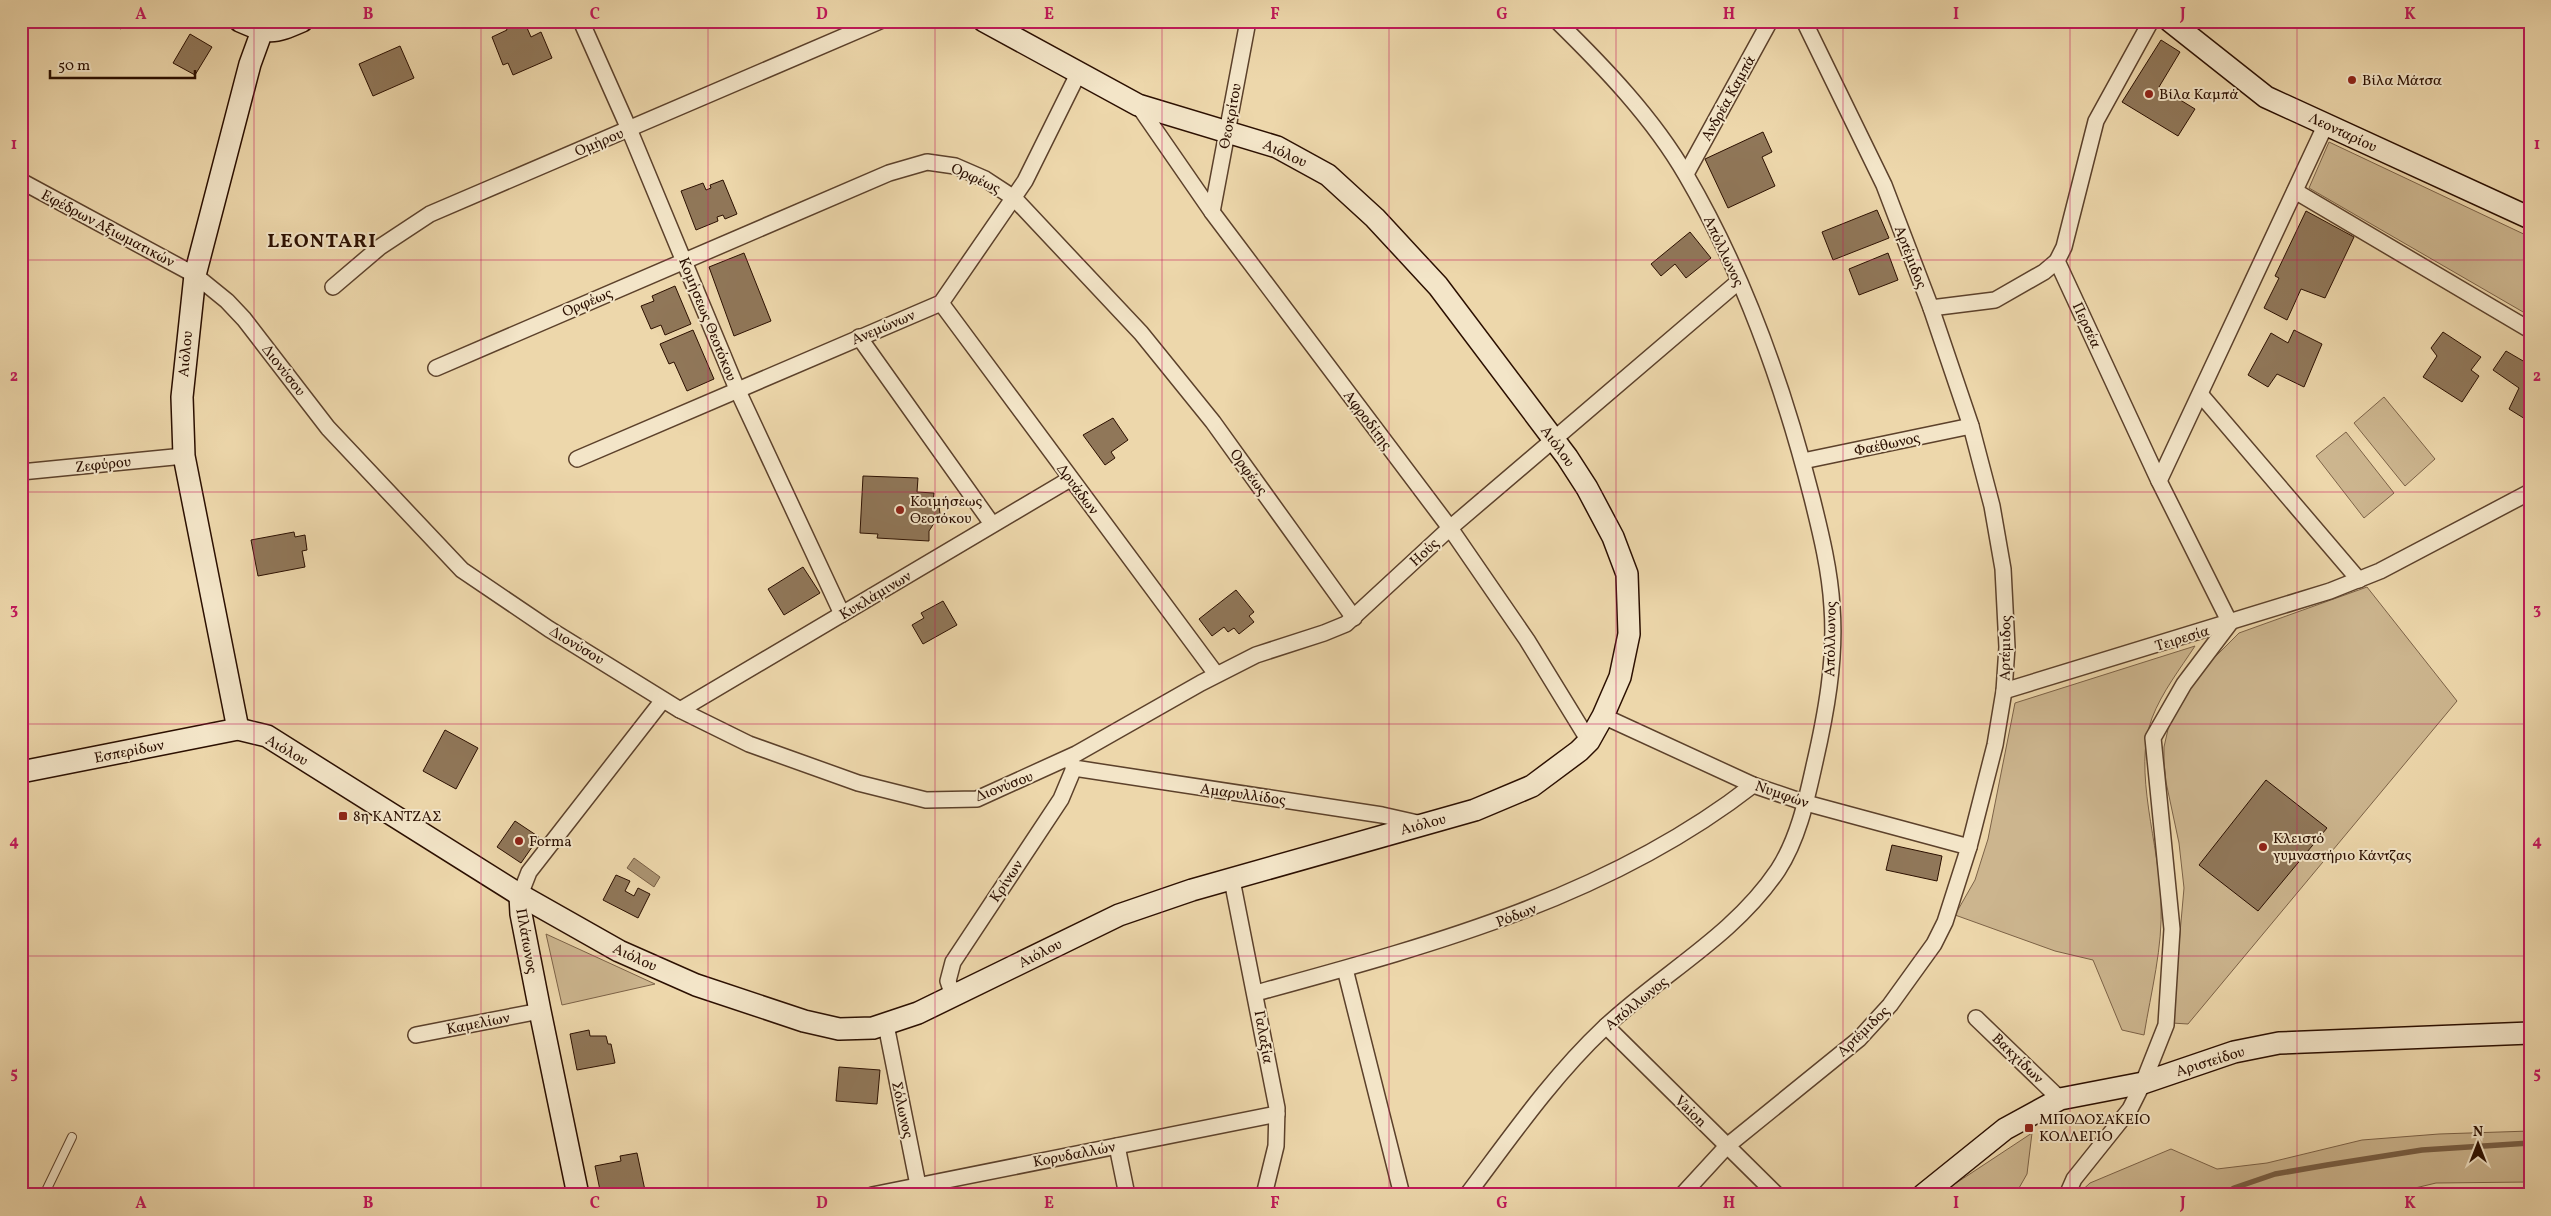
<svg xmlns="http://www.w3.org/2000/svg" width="2551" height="1216" font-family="Vollkorn,serif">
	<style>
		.green { fill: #ccb58e; stroke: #7c6247 }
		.water { fill: #ab9371; stroke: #785e44 }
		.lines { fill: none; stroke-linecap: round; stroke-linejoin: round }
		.stream { stroke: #785e44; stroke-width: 5.5 }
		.building { fill: #907759; stroke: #2b0f00 }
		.lane-casing { stroke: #5c412b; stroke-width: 10 }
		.street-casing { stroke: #5c412b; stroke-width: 18 }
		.secondary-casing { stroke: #2b0f00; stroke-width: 24 }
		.lane { stroke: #f3e5c8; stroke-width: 8 }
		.street { stroke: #f3e5c8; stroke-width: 15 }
		.secondary { stroke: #f3e5c8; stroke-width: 21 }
		.grid { fill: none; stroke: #c2185b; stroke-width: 1; stroke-opacity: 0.55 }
		.poi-dot { fill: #8f2418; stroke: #f3e5c8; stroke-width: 2 }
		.labels { text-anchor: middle; stroke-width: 4; stroke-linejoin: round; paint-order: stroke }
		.poi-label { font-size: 15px; fill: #2b0f00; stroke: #f3e5c8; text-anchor: start }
		.street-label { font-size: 15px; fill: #2b0f00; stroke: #f3e5c8 }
		.district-label { font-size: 20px; font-weight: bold; letter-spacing: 1px; fill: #2b0f00; stroke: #f3e5c8 }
		.neatline { fill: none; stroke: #c2185b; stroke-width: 2 }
		.grid-label { font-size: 16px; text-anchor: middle; font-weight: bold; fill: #c2185b }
	</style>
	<rect width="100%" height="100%" fill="#edd7ab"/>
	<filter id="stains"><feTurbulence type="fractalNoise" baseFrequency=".004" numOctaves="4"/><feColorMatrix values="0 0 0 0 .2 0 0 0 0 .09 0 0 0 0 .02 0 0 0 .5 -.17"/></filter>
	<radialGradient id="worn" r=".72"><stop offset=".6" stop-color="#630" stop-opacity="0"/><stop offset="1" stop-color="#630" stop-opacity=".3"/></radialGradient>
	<g class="green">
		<polygon points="2329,142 2530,237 2530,316 2309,188"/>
		<polygon points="2384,397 2435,459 2405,486 2354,423"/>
		<polygon points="2346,432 2394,493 2364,518 2316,456"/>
		<polygon points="2367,587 2457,701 2188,1024 2172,1023 2184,888 2179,843 2166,782 2164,762 2164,747 2171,716 2202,670 2239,633"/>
		<path d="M2195,646c-15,23 -33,46 -43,72 -20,53 8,128 9,185 2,44 -10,89 -17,132l-22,-5 -29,-70 -38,-9 -100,-36 20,-35 13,-41 27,-136z"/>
		<polygon points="546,934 655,984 562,1005"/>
		<polygon points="2530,1131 2530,1182 2436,1183 2386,1195 2077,1195 2090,1183 2171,1149 2217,1169 2267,1163 2362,1140 2439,1134"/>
		<polygon points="2032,1133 2027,1174 2015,1195 1938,1195"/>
	</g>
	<polygon class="water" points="634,858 660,877 654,887 627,868"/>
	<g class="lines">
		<polyline class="stream" points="2224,1195 2234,1188 2275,1174 2327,1165 2422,1150 2530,1143"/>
	</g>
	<g class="building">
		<polygon points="107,21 124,21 121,29"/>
		<polygon points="509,21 524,21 531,37 541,32 552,58 513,75 508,63 503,65 492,37 507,30 504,23"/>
		<polygon points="190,34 212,47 195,75 173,63"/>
		<polygon points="2161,40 2180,52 2159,87 2195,109 2178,136 2122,102"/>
		<polygon points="400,46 414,78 373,96 359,64"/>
		<polygon points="1763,132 1772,152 1762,157 1775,186 1728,208 1705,159"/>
		<polygon points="723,180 737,214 725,219 723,215 717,217 718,221 696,230 681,191 703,183 706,190 711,188 710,185"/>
		<polygon points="1877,210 1889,238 1833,260 1822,232"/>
		<polygon points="2306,211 2354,237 2325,298 2301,289 2287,320 2264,308 2279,278 2275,276"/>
		<polygon points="1690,232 1711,258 1686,278 1675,264 1661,276 1651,264"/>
		<polygon points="744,253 771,321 734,336 709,267"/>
		<polygon points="1888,253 1898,280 1859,295 1849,269"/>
		<polygon points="675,286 691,324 665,335 661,325 651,329 641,306 654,301 652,296"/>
		<polygon points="693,330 714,379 687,391 674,362 669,364 660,344"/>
		<polygon points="2294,330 2322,344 2304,387 2277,374 2268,387 2248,375 2271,333 2288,343"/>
		<polygon points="2443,332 2481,357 2471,370 2479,376 2462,402 2423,377 2437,356 2431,348"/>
		<polygon points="2506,351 2530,365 2530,422 2509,409 2519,388 2493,370"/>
		<polygon points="1113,418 1128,440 1111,452 1115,458 1105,465 1083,435"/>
		<polygon points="863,476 918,478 917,492 934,493 933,502 939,506 940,514 929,531 929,541 877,538 878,534 860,533"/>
		<polygon points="294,532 295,537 305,535 307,550 302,551 305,567 258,576 251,540"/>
		<polygon points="803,567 820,593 784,615 768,589"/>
		<polygon points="1236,590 1254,612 1249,616 1254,622 1239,634 1234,628 1228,632 1224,627 1212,636 1199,619"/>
		<polygon points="943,601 957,625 923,644 912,625 924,618 921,613"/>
		<polygon points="445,730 478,748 456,789 423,771"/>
		<polygon points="2266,780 2327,828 2258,911 2199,865"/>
		<polygon points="515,821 539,837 521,863 497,847"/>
		<polygon points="1892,845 1942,856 1937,881 1886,870"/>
		<polygon points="616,875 630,881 625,891 634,896 638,888 650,894 638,918 603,900"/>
		<polygon points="589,1030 590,1036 606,1036 608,1044 611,1044 615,1063 577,1070 570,1034"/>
		<polygon points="839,1067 880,1070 877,1104 836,1101"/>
		<polygon points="637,1153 646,1195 601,1195 595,1166 621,1161 620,1156"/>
	</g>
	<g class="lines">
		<defs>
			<polyline id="lane" points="44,1195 72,1137"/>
			<g id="street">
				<polyline points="581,21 629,129 737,389 842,614"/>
				<polyline points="1138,105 1212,212 1450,528 1527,640 1589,741"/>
				<polyline points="1686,174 1770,21"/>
				<polyline points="21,181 195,275 227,301 244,319 328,428 462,570 549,629 680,710 749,744 858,783 926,800 977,799 1076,754 1201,683 1256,655 1324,633 1346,624 1450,528 1738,282"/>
				<polyline points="2295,191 2530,330"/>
				<polyline points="1212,212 1248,21"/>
				<polyline points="2057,261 2159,481 2230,623 2184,684 2153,738 2172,929 2166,1025 2143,1083 2130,1109 2074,1179 2067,1195"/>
				<polyline points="333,287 380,247 430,214 880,21"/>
				<polyline points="941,303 1216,674"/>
				<polyline points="1931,308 1995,300 2044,272 2057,261 2064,247 2096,121 2151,21"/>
				<polyline points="859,337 992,524"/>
				<polyline points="436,368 889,173 927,162 955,166 985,179 1014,198 1141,333 1213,422 1354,618"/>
				<polyline points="2201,395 2359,580"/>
				<polyline points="577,459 941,303 1025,181 1079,72"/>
				<polyline points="1803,461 1971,426"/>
				<polyline points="21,472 184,456"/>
				<polyline points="2159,481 2326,124"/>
				<polyline points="2004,691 2330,591 2380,571 2530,492"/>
				<polyline points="680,710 1070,479"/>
				<polyline points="1603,716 1753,785 1806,803 1969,847"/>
				<polyline points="1069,758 1074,768 1382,815 1422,824"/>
				<polyline points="1232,880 1277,1108 1276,1146 1264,1195"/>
				<polyline points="520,895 529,872 663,700"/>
				<polyline points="1345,969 1402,1195"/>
				<path d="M1256,993c175,-48 352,-95 497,-208"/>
				<polyline points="953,996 948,981 953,962 1061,799 1074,768"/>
				<polyline points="1976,1018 2060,1099"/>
				<polyline points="886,1025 920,1195"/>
				<polyline points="1606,1026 1777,1195"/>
				<polyline points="416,1035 540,1011"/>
				<polyline points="1117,1146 1127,1195"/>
				<polyline points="872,1195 1277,1114"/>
				<path d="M1467,1195c43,-57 85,-118 137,-167 57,-54 129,-91 174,-158 20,-31 28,-68 36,-104 12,-52 22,-106 18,-159 -2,-36 -11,-73 -20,-109 -28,-110 -68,-224 -126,-323 -33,-57 -82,-108 -129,-154"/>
				<polyline points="1682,1195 1727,1146 1859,1039 1890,1005 1934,944 1945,922 1969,847 1995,745 2004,691 2007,647 2003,569 1992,506 1971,426 1931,308 1884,185 1804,21"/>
			</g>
			<g id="secondary">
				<path d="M240,21c30,13 32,13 62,0"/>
				<polyline points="2170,21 2266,97 2530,218"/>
				<polyline points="238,729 184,456 182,397 195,275 250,64 262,31"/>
				<polyline points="21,772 238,729 267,736 520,895 619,951 696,985 804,1021 839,1029 873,1028 918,1013 1119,915 1192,890 1475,810 1532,786 1579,751 1589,741 1603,716 1620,677 1629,634 1627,574 1613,537 1587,488 1567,457 1438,286 1375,218 1328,175 1277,147 1138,105 984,21"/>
				<polyline points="520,895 521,914 540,1011 578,1195"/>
				<polyline points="1923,1195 2005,1129 2060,1099 2143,1083 2234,1052 2279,1043 2530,1033"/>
			</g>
		</defs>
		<use href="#lane" class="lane-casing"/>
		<use href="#street" class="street-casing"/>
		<use href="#secondary" class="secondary-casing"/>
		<use href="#lane" class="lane"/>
		<use href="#street" class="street"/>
		<use href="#secondary" class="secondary"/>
	</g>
	<path class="grid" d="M254,21v1174M481,21v1174M708,21v1174M935,21v1174M1162,21v1174M1389,21v1174M1616,21v1174M1843,21v1174M2070,21v1174M2297,21v1174M21,260h2509M21,492h2509M21,724h2509M21,956h2509"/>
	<g class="poi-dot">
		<circle cx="2352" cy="80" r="5"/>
		<circle cx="2149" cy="94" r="5"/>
		<circle cx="900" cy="510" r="5"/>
		<rect x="338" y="811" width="10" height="10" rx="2.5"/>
		<circle cx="519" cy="841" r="5"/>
		<circle cx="2263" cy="847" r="5"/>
		<rect x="2024" y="1123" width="10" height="10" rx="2.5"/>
	</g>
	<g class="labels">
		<g class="poi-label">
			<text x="2362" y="85">Βίλα Μάτσα</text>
			<text x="2159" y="99">Βίλα Καμπά</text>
			<text x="910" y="506">Κοιμήσεως<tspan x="910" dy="17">Θεοτόκου</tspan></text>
			<text x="353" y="821">8η ΚΑΝΤΖΑΣ</text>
			<text x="2273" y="843">Κλειστό<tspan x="2273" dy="17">γυμναστήριο Κάντζας</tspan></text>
			<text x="529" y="846">Forma</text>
			<text x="2039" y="1124">ΜΠΟΔΟΣΑΚΕΙΟ<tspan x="2039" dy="17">ΚΟΛΛΕΓΙΟ</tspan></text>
		</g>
		<g class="street-label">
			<text transform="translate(1728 98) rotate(-61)" y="5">Ανδρέα Καμπά</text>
			<text transform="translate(1230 116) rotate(-79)" y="5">Θεοκρίτου</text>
			<text transform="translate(2343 132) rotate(25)" y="5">Λεονταρίου</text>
			<text transform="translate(599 142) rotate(-23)" y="5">Ομήρου</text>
			<text transform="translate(1285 153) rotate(25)" y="5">Αιόλου</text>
			<text transform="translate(976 178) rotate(25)" y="5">Ορφέως</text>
			<text transform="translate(108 228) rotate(28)" y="5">Εφέδρων Αξιωματικών</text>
			<text transform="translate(1724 251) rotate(65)" y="5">Απόλλωνος</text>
			<text transform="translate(1911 257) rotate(69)" y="5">Αρτέμιδος</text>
			<text transform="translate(587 302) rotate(-23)" y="5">Ορφέως</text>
			<text transform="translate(708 319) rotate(68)" y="5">Κομήσεως Θεοτόκου</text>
			<text transform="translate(2087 325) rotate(65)" y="5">Περσέα</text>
			<text transform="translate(883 327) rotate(-23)" y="5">Ανεμώνων</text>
			<text transform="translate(185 354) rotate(-85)" y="5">Αιόλου</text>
			<text transform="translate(284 370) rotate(52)" y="5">Διονύσου</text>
			<text transform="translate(1368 420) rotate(53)" y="5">Αφροδίτης</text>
			<text transform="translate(1887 444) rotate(-12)" y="5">Φαέθωνος</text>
			<text transform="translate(1558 446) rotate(54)" y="5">Αιόλου</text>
			<text transform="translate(103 464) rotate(-6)" y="5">Ζεφύρου</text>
			<text transform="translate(1249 472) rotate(54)" y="5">Ορφέως</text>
			<text transform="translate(1078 489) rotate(53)" y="5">Δρυάδων</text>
			<text transform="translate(1424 552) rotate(-43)" y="5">Ηούς</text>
			<text transform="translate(875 595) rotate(-31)" y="5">Κυκλάμινων</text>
			<text transform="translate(2182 638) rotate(-17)" y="5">Tειρεσία</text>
			<text transform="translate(1830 639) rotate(-89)" y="5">Απόλλωνος</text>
			<text transform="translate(577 645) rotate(31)" y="5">Διονύσου</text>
			<text transform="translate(2005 648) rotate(-89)" y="5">Αρτέμιδος</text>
			<text transform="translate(287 750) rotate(30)" y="5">Αιόλου</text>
			<text transform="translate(129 751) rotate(-11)" y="5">Εσπερίδων</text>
			<text transform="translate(1004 786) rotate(-21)" y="5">Διονύσου</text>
			<text transform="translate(1243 794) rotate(8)" y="5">Αμαρυλλίδος</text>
			<text transform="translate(1782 794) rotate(19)" y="5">Νυμφών</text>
			<text transform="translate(1423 824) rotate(-15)" y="5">Αιόλου</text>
			<text transform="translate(1006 881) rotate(-56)" y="5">Κρίνων</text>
			<text transform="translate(1516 915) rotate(-21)" y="5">Ρόδων</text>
			<text transform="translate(527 941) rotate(80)" y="5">Πλάτωνος</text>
			<text transform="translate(1040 953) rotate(-27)" y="5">Αιόλου</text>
			<text transform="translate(635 957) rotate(25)" y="5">Αιόλου</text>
			<text transform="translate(1636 1003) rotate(-39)" y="5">Απόλλωνος</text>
			<text transform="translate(478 1023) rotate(-11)" y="5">Καμελίων</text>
			<text transform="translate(1863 1031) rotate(-44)" y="5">Αρτέμιδος</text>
			<text transform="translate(1264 1037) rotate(80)" y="5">Γαλαξία</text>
			<text transform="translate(2018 1058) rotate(44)" y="5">Βακχίδων</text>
			<text transform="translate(2210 1061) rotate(-17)" y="5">Αριστείδου</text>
			<text transform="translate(903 1110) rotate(78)" y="5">Σόλωνος</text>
			<text transform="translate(1691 1111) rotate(45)" y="5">Vaion</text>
			<text transform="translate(1074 1154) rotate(-11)" y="5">Κορυδαλλών</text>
		</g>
		<g class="district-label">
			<text x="322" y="247">LEONTARI</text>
		</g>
	</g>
	<rect width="2551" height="1216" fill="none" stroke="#edd7ab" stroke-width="55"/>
	<g transform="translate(2478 1144)" stroke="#f3e5c8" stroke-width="4" paint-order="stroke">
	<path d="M0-4L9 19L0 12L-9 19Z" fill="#2b0f00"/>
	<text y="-8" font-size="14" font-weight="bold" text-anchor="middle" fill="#2b0f00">N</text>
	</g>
	<path d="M50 70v8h145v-8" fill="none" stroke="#2b0f00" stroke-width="2.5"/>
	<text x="58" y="70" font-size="15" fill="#2b0f00" stroke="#f3e5c8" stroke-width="4" paint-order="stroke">50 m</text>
	<rect x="28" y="28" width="2496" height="1160" class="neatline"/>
	<g class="grid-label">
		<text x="141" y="19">A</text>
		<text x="368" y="19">B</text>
		<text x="595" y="19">C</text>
		<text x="822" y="19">D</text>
		<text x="1049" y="19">E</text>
		<text x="1275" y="19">F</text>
		<text x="1502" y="19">G</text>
		<text x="1729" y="19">H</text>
		<text x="1956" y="19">I</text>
		<text x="2183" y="19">J</text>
		<text x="2410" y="19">K</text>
		<text x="14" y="149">1</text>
		<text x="2537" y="149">1</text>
		<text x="14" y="381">2</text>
		<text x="2537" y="381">2</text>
		<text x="14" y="614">3</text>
		<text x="2537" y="614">3</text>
		<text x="14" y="846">4</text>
		<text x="2537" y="846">4</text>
		<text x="14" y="1078">5</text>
		<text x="2537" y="1078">5</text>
		<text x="141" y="1208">A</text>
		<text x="368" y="1208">B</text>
		<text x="595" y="1208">C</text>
		<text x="822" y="1208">D</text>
		<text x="1049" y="1208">E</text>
		<text x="1275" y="1208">F</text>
		<text x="1502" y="1208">G</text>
		<text x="1729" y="1208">H</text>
		<text x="1956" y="1208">I</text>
		<text x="2183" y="1208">J</text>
		<text x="2410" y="1208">K</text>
	</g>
	<rect width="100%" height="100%" filter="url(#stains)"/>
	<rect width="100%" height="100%" fill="url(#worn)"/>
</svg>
